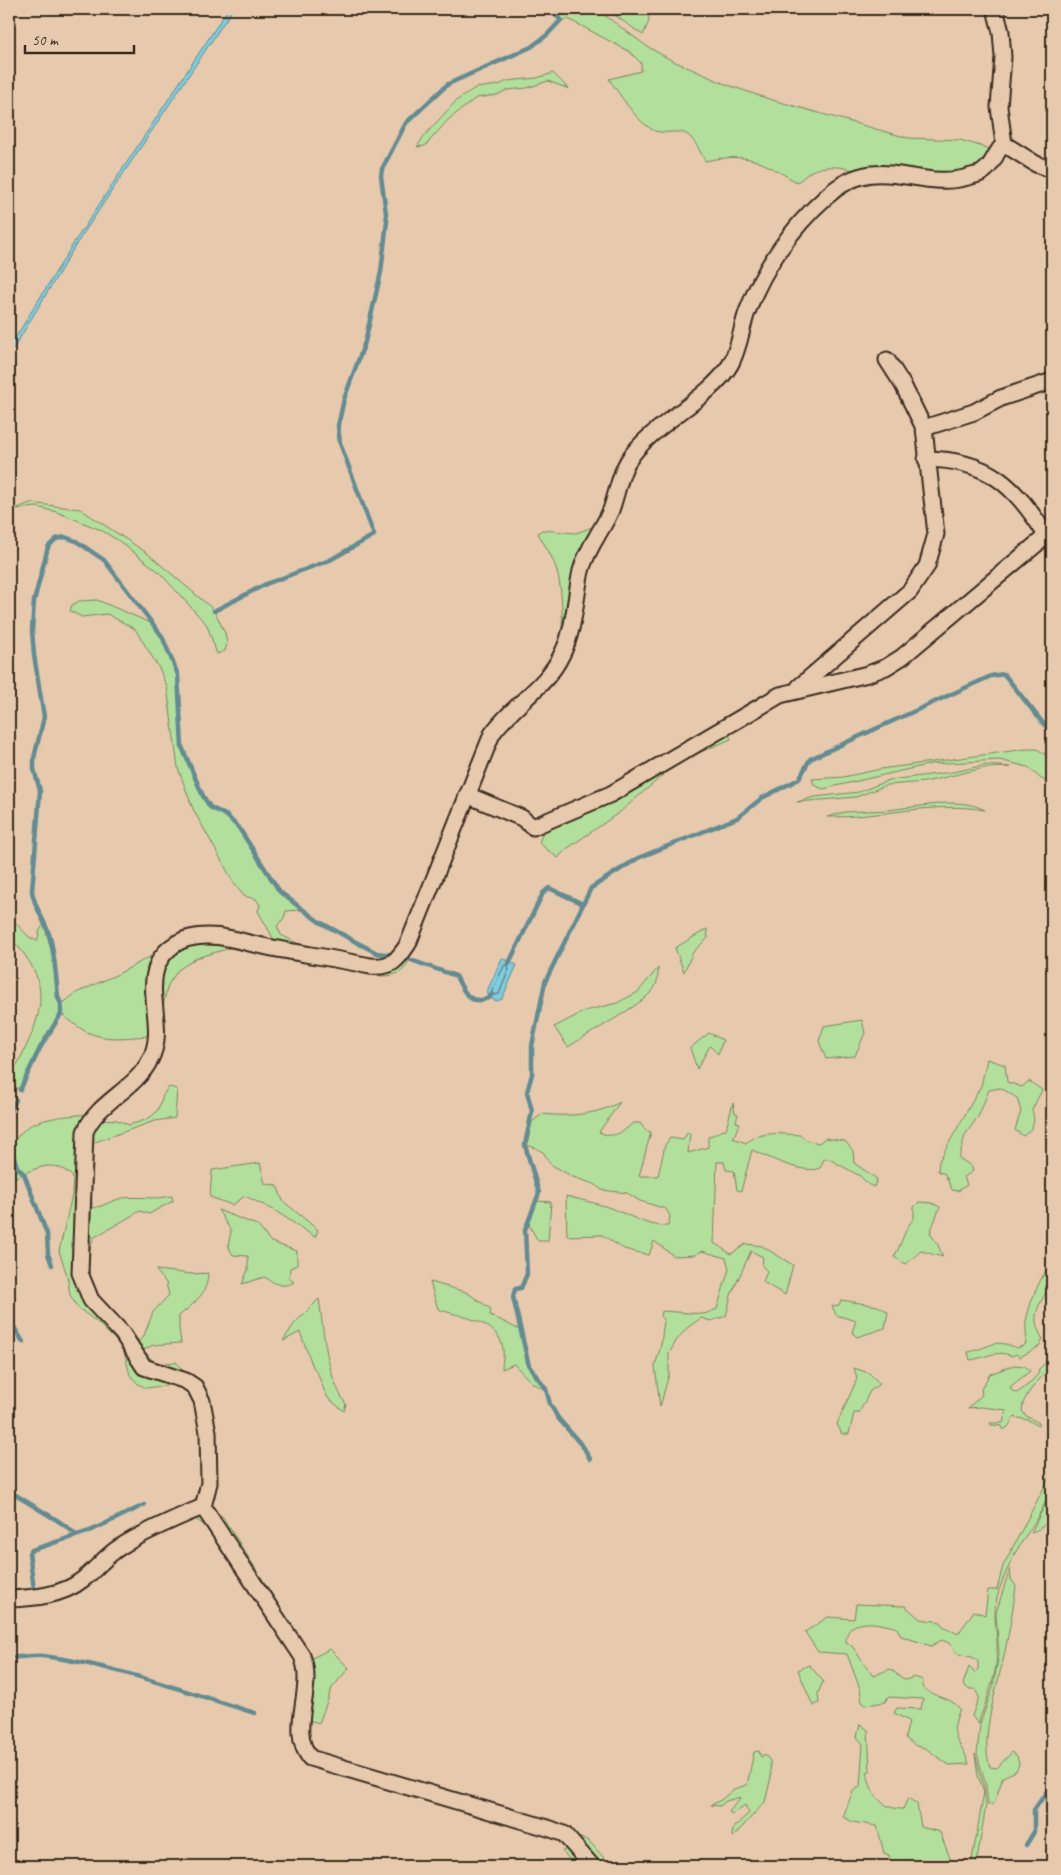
<svg xmlns="http://www.w3.org/2000/svg" width="1061" height="1875" font-family="Caveat,sans-serif">
	<style>
		.green { fill: #b3df9c; stroke: #77845d }
		.water { fill: #7eccdd; stroke: #638b91 }
		.lines { fill: none; stroke-linecap: round; stroke-linejoin: round }
		.shore { stroke: #566b6a; stroke-width: 1 }
		.stream { stroke: #638b91; stroke-width: 4.5 }
		.street-casing { stroke: #3b2a1e; stroke-width: 19 }
		.street { stroke: #e7caae; stroke-width: 15 }
	</style>
	<rect width="100%" height="100%" fill="#e7caae"/>
	<filter id="ink" filterUnits="userSpaceOnUse"><feTurbulence type="fractalNoise" baseFrequency=".02" numOctaves="2"/><feDisplacementMap in="SourceGraphic" scale="10" xChannelSelector="R" yChannelSelector="G"/><feConvolveMatrix kernelMatrix="1 2 1 2 8 2 1 2 1" color-interpolation-filters="sRGB"/></filter>
	<g filter="url(#ink)">
		<g class="green">
			<path d="M551,9h45l52,38 23,13 54,24 44,15 139,39 52,2 34,10 -7,14 -26,11 -101,-2c-14,-7 -37,-9 -50,-1 -5,3 -7,7 -13,10 -38,-21 -46,-30 -92,-21 -4,-8 -8,-17 -14,-23 -9,-12 -28,-1 -40,-9 -18,-12 -29,-32 -42,-50l32,-8v-8l-11,-11 -56,-30 -6,-3 -5,1z"/>
			<polygon points="606,9 648,9 649,21 643,35"/>
			<polygon points="553,73 569,89 548,81 527,88 507,90 497,95 476,98 448,120 425,146 417,147 424,136 456,101 475,88 499,85 507,81 537,78"/>
			<polygon points="30,503 80,509 147,553 214,610 225,633 227,644 225,651 217,654 207,625 198,615 159,572 119,541 101,530 57,512 37,507 15,509"/>
			<path d="M601,524l-39,125c0,-27 2,-55 -6,-81 -4,-13 -12,-23 -18,-35l4,-3 34,3z"/>
			<polygon points="97,600 153,624 161,636 177,675 181,747 202,797 210,807 226,817 238,828 279,893 300,910 286,911 284,918 277,926 281,935 301,945 324,949 352,959 273,945 273,938 258,911 260,905 256,899 244,896 235,885 193,809 178,768 167,687 159,668 135,629 107,614 82,617 70,611 72,605 79,601"/>
			<polygon points="727,731 731,739 701,752 670,769 620,812 565,850 558,858 539,843 544,829"/>
			<polygon points="1026,749 1037,749 1048,756 1052,754 1052,785 1040,778 1028,767 999,760 931,764 823,789 814,785 812,779 843,777 881,769"/>
			<polygon points="986,765 1011,767 984,768 925,782 887,785 856,797 797,802 814,797 859,792 889,780 953,772"/>
			<path d="M945,803c15,0 26,0 40,7 -52,-9 -105,8 -158,7l18,-5 43,-2z"/>
			<path d="M9,916l20,21 8,4 3,-11 4,-6 9,33 4,40 3,8v9l-21,34 -20,41 -10,-5v-3c28,-57 53,-92 0,-144z"/>
			<polygon points="707,929 708,938 693,952 684,972 675,948"/>
			<path d="M197,940l175,30 31,-10 5,2c-5,13 -17,14 -29,14l-149,-28 -34,10 -18,12 -10,15 -8,33v-52l6,-9z"/>
			<path d="M168,947l-6,5 -8,84c-19,0 -41,5 -59,-1 -12,-3 -23,-13 -33,-21v-10l14,-11 42,-19z"/>
			<path d="M658,968c0,8 0,15 -5,22 -11,15 -67,45 -85,57l-14,-20 31,-16 32,-8 21,-11z"/>
			<polygon points="862,1020 865,1033 855,1056 826,1059 819,1041 824,1026"/>
			<polygon points="709,1033 723,1040 718,1054 710,1046 697,1069 690,1048"/>
			<path d="M987,1059l18,6 2,17 15,5 7,-6 13,9 -10,20c4,12 1,19 -9,26l-8,-6 6,-19 -4,-13 -16,-10 -12,2 -10,25 -14,20 -6,23 12,8 2,5 -9,6 3,8 -9,6 -6,-1 -7,-16 -7,-3 1,-10 42,-75z"/>
			<path d="M169,1087l8,2 -2,29 -20,3 -66,23 3,64c11,-1 20,-8 31,-10 16,-2 32,2 49,-2l1,5 -24,13 -9,-3 -47,27c-2,8 -5,18 -5,26 -1,34 36,51 50,77l5,-3 10,-26 16,-17 -3,-12 -10,-13 36,4 16,-1c0,21 -14,30 -29,43v13l2,14 -28,2 -10,5 13,14 20,-2c9,13 23,21 30,35 14,27 11,81 5,111l12,9 89,141 18,-9 19,19 -17,20 -13,35 -15,-4 6,-52 -103,-159 -7,-111 -47,-30 -39,-46 -31,-44 3,-133 9,-24 17,-11 -9,10 14,1 12,5c10,-3 24,-6 29,-16 4,-9 4,-15 11,-22z"/>
			<path d="M620,1102l-21,30c15,7 23,1 34,-9h7l6,8 5,1 -12,44h19l7,-31 5,-7 13,2 4,-7 3,1 -2,19 20,-6v-10l18,-8 7,-26 2,10 3,1 -2,8 4,1 -7,15 13,5c15,-13 37,-9 55,-8l4,5 14,3 6,-5 20,3 8,10 1,12 23,16 -3,8 -5,-2 -9,-9 -31,-17h-5l-4,9c-16,7 -52,-11 -68,-18l-11,41 -4,-1 -3,-19 -8,-1 -2,-8h-7l-3,81 17,11 15,-10 16,2 31,19 -8,30 -22,-13 4,-11 -5,-5 1,-9 -12,-6 -20,44 -5,21 -15,5 -10,-3 -14,10 -11,13 -7,13v20l-9,33 -5,-41 6,-21 3,-25 -3,-3 1,-6 42,3 13,-5 12,-40 -3,-11 -24,-7 -7,4 -21,1 -20,-15 -5,14 -25,-6 -22,-14 -35,1 -1,-40c18,5 37,8 54,16 16,6 30,15 48,14l2,-10 -4,-7 -26,-8 -13,-8 -25,-3 -8,-6 -21,-7 -23,-13 -6,-11 -8,-5 -9,-3 5,-23 10,-8c26,3 55,1 78,-12z"/>
			<path d="M94,1114l-18,153 54,82 50,35 -34,4 -8,-4 -8,-9 -7,-27 -25,-25 -21,-16 -7,-12 -3,-20 -8,-24 13,-56 1,-18c-16,-16 -29,-12 -48,-4l-7,-7 -7,-22c5,-5 9,-11 14,-15 15,-12 49,-14 69,-15z"/>
			<polygon points="9,1144 16,1167 23,1174 9,1180"/>
			<polygon points="260,1163 265,1184 277,1185 283,1201 318,1230 315,1237 274,1210 245,1196 232,1205 210,1197 212,1170"/>
			<polygon points="537,1201 551,1202 548,1241 538,1241 529,1225"/>
			<path d="M919,1202l13,1 8,4 -10,26 8,12 5,12 -22,-6 -15,13 -12,-7c8,-13 10,-28 20,-39v-11z"/>
			<path d="M218,1210l39,15 14,17 26,9v14l-7,3 -1,10 5,4c-12,7 -19,1 -30,-5l-22,7 6,-14v-14l-15,-1 -5,-9 3,-15z"/>
			<path d="M1052,1260c0,5 1,12 0,17 -6,24 -27,35 -9,62l-3,7 -20,11 -4,-3 -4,2c-16,-7 -26,2 -42,4l-2,-8c24,-4 23,-15 49,-4l8,-3c3,-8 0,-14 1,-23 4,-22 14,-43 26,-62z"/>
			<path d="M430,1282l36,10 25,17 -1,6 32,16 6,36 17,23 -14,-8 -17,-18 -12,5c0,-7 2,-14 1,-20 -4,-29 -43,-32 -65,-40z"/>
			<path d="M319,1299c5,34 7,76 27,105l-2,7 -16,-13 -4,-8 -6,-16 -5,-7 -13,-35 -17,9 11,-17z"/>
			<polygon points="841,1300 878,1306 888,1312 885,1328 857,1337 852,1332 856,1321 836,1315 832,1306 839,1305"/>
			<path d="M1052,1356v11c-8,7 -39,37 -27,48 3,3 10,5 14,8v3l-11,-6 -14,-3 -6,10 -5,3 -1,-4 -11,-1 -1,-2h13l3,-13 -25,-3 -13,1 14,-13 -1,-6 9,-15 24,-9 11,1 5,5 -20,16 2,4 5,2 12,-9 10,-11 -1,-3z"/>
			<polygon points="854,1368 869,1373 880,1384 870,1391 859,1413 854,1413 849,1434 842,1434 837,1424 857,1379"/>
			<path d="M1052,1472c0,37 -31,63 -44,96 -6,13 -14,33 -13,48 0,12 3,25 2,38 -1,24 -11,47 -19,70l-6,-8 7,-19 -4,-8h-7l-5,-5 6,-17 6,6 3,-4v-8l-6,-4 -15,-3 -8,-11 -7,-3 -11,6 -30,-10 -4,-8c-17,-5 -51,-13 -51,14l6,4 21,30 17,-7 15,11 9,-3 9,3 -1,7c11,11 29,9 38,22 -13,30 0,28 9,55l-20,1 -24,-17 -9,-2 -11,-8 4,-17 -15,-8 3,-5 24,1 2,-10 -35,-2 -3,5 -19,3 -4,-3 -2,-13 -13,-35 -29,-2 -13,-20 23,-15 26,2 2,-15 49,2 15,13 21,3 2,4 15,8 16,-23 11,4 3,-25h9l6,-24z"/>
			<path d="M1052,1490c0,26 3,31 -21,43z"/>
			<polygon points="203,1515 287,1644 283,1643 205,1526 197,1520 188,1518"/>
			<path d="M1010,1568l1,11 5,7c-3,22 -6,43 -11,65 -6,31 -26,86 -15,116l7,1 15,-16 5,4 2,8 -3,7 -13,6 -9,27 -6,1 -2,-19 -9,-32 3,-30 13,-37 6,-33 -3,-41z"/>
			<polygon points="809,1665 823,1681 818,1694 819,1703 813,1706 798,1670"/>
			<path d="M860,1724l8,6 2,41 -3,1c4,21 13,37 36,37l5,-11 9,6 4,23 19,5 11,29 -3,2v3h-32l-7,-5 -19,2 -1,-8 -5,-2 -7,-27 -24,-4 -10,-5 10,-26 7,-4 3,-43 -6,-7z"/>
			<polygon points="759,1751 761,1757 765,1754 770,1761 771,1777 765,1802 733,1837 732,1834 734,1827 749,1813 745,1805 732,1814 729,1812 741,1797 726,1801 720,1806 711,1805 721,1800 734,1789 747,1785 754,1752"/>
			<polygon points="975,1754 984,1787 986,1805 976,1866 971,1866 984,1792 978,1776"/>
			<polygon points="570,1834 589,1841 611,1866 599,1866"/>
			<polygon points="573,1847 589,1866 575,1866 562,1851"/>
		</g>
		<g class="water">
			<polygon points="228,9 233,9 77,243 9,356 9,348 75,241"/>
			<polygon points="502,958 517,965 502,999 497,1001 489,998 487,991"/>
		</g>
		<g class="lines">
			<polygon class="shore" points="505,965 509,969 499,994 494,995 492,991"/>
			<g class="stream">
				<polyline points="214,611 266,584 330,560 374,535 340,443 338,426 344,399 365,342 381,272 387,221 381,176 382,169 406,123 448,84 531,47 547,35 561,20 549,9"/>
				<path d="M408,959l48,17c8,16 13,30 33,22l3,-4"/>
				<polyline points="508,965 543,893 549,888 583,904"/>
				<path d="M20,1090l20,-42 21,-34v-10l-3,-7c-2,-21 -3,-43 -9,-63 -5,-15 -15,-27 -17,-43l8,-100 -6,-22v-11l10,-41 -10,-62 -2,-25 2,-29 14,-54 8,-8 9,-2 11,4 28,19 58,76 16,39 4,72 21,49 7,11 17,9 12,12 41,64 38,29 38,21 21,11 16,2"/>
				<polyline points="9,1113 16,1100"/>
				<polyline points="9,1142 17,1167 24,1174 47,1234 48,1254 52,1265"/>
				<polyline points="9,1319 23,1342"/>
				<polyline points="590,1459 584,1448 558,1418 550,1404 546,1389 529,1366 513,1297 515,1289 521,1288 527,1274 525,1230 539,1193 525,1145 532,1111 527,1092 532,1074 532,1046 545,982 591,888 638,858 737,818 762,798 799,779 810,759 991,676 1004,674 1042,722 1047,727 1052,727"/>
				<polyline points="9,1491 60,1522 77,1535"/>
				<polyline points="34,1589 29,1553 32,1550 90,1531 144,1505"/>
				<path d="M9,1657c11,1 23,-2 34,-1 72,9 143,36 212,57"/>
				<polyline points="1026,1845 1034,1832 1034,1810 1052,1784"/>
			</g>
			<defs>
				<g id="street">
					<polyline points="995,9 1001,32 1003,57 999,107 1004,144 1036,164 1052,170"/>
					<polyline points="924,428 974,412 1001,398 1052,381"/>
					<path d="M926,459c63,1 88,26 120,76"/>
					<polyline points="799,687 910,591 927,566 936,534 924,428 903,385 887,360"/>
					<polyline points="467,795 522,818 533,827 611,794 780,695 868,674 886,667 902,657 1052,531"/>
					<path d="M203,1507l99,149c14,33 -15,73 8,102l241,71 13,5 28,32"/>
					<path d="M9,1599c24,-1 53,-3 73,-19 14,-10 23,-24 38,-33 20,-13 60,-31 83,-40l6,-24 -1,-51 -6,-31 -7,-14 -9,-6 -42,-14 -22,-34 -31,-33 -11,-27 5,-141c12,-30 50,-42 65,-72 16,-30 -4,-64 7,-94 5,-14 19,-25 33,-28 24,-6 45,2 68,7 37,8 75,13 112,21 21,2 27,-5 38,-22l84,-210c20,-29 55,-47 70,-80 13,-25 13,-56 19,-83 6,-23 21,-40 30,-61 6,-16 8,-34 17,-49 22,-36 81,-61 102,-96 9,-15 11,-36 17,-53 16,-43 44,-84 79,-115 51,-48 91,-5 142,-20 5,-2 12,-2 16,-6 10,-7 11,-19 20,-27"/>
				</g>
			</defs>
			<use href="#street" class="street-casing"/>
			<use href="#street" class="street"/>
		</g>
	</g>
	<rect width="1061" height="1875" fill="none" stroke="#e7caae" stroke-width="30"/>
	<rect x="15" y="15" width="1031" height="1845" fill="none" stroke="#3b2a1e" stroke-width="2" filter="url(#ink)"/>
	<path d="M25 45v8h109v-8" fill="none" stroke="#3b2a1e" stroke-width="2.5"/>
	<text x="32" y="45" font-size="15" fill="#3b2a1e" stroke="#e7caae" stroke-width="4" paint-order="stroke">50 m</text>
</svg>
